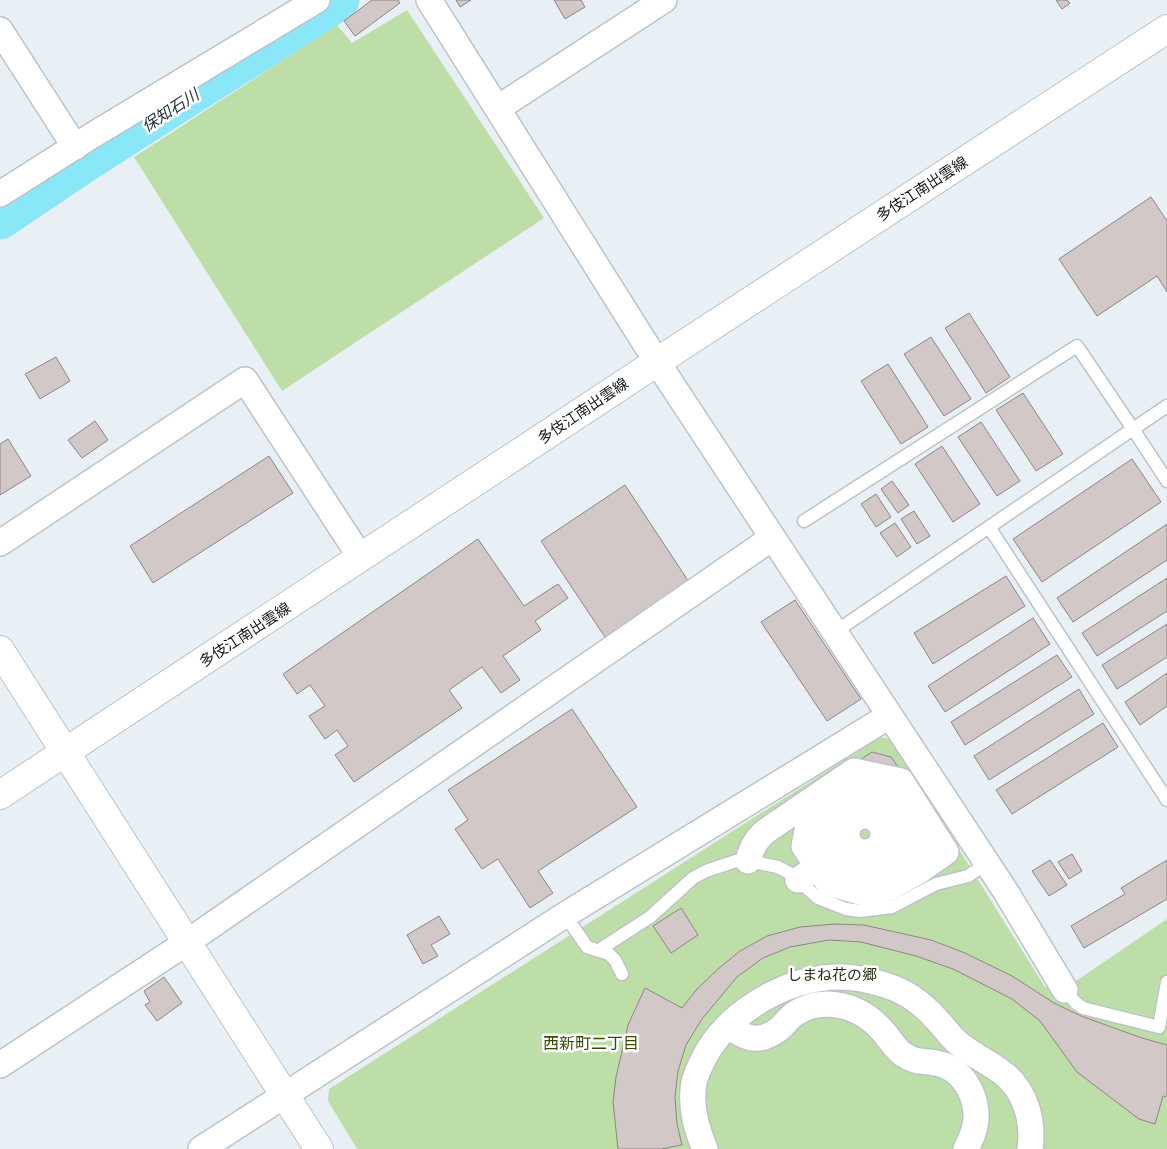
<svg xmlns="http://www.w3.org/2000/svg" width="1167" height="1149" font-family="Arial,'Noto Sans JP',sans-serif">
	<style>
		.green { fill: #bedea8 }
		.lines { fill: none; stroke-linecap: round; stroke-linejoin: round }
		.river { stroke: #89e7f8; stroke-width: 41 }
		.building { fill: #d1c8c7; stroke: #8d8584 }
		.lane-casing { stroke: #bdc3c9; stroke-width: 15 }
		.street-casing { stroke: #bdc3c9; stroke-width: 28 }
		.secondary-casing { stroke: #bdc3c9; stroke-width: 30 }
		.lane { stroke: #fff; stroke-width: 12 }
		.street { stroke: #fff; stroke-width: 25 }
		.secondary { stroke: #fff; stroke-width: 28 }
		.labels { text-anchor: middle; stroke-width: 5; stroke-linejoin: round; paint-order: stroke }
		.street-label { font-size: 15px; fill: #121416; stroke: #fff }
		.park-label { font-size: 15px; fill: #1e2f0f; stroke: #fff }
		.water-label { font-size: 16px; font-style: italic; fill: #1c3236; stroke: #fff }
		.neighbourhood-label { font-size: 16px; fill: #364d00; stroke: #fff }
	</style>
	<rect width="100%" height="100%" fill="#e9f0f5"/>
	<g class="green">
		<polygon points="407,10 544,218 282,391 134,157 337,25 352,43"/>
		<polygon points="880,737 890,739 1045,987 1073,983 1167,919 1167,1149 357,1149 328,1101 329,1089"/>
	</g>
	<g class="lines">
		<polyline class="river" points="0,219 86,161 339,0"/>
	</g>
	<g class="building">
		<polygon points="372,0 398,0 400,3 355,36 344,21"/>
		<polygon points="456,0 471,0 460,7"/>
		<polygon points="554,0 581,0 585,7 565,19"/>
		<polygon points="1056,0 1067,0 1070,3 1062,9"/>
		<polygon points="1151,197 1167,221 1167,292 1157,276 1097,316 1059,259"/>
		<polygon points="969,313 1010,377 986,393 945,328"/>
		<polygon points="931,337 971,399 944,416 904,354"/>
		<polygon points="56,357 70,381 40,399 25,374"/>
		<polygon points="888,364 928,427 901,444 861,381"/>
		<polygon points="1023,393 1063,454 1036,471 996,410"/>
		<polygon points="95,421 108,440 82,458 68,440"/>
		<polygon points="981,422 1020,481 997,496 958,437"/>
		<polygon points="8,439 31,476 0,495 0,444"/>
		<polygon points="942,446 980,504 953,522 915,464"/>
		<polygon points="269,456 293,493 153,583 130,546"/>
		<polygon points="1132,459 1161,502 1042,582 1013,539"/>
		<polygon points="892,481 909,505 898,513 881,489"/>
		<polygon points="625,485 689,582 605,637 541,541"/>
		<polygon points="876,494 891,517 876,527 861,504"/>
		<polygon points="914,511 930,536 917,544 901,519"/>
		<polygon points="895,523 911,547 897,557 880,533"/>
		<polygon points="1167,524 1167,560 1073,622 1057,598"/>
		<polygon points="478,539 524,606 558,584 568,598 535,621 541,630 503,656 520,680 501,693 482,667 449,690 462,708 354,782 335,755 348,746 337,730 325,739 309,716 325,706 310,685 297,694 283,674"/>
		<polygon points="1006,576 1025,606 933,664 914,633"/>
		<polygon points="1167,578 1167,611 1097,656 1082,633"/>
		<polygon points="795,600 861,699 827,721 761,622"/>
		<polygon points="1033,618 1050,644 945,712 928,686"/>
		<polygon points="1167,624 1167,657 1117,689 1102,665"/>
		<polygon points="1057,655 1072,677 965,745 951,722"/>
		<polygon points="1167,673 1167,706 1140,725 1125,702"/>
		<polygon points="1079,689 1094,714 989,780 974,756"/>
		<polygon points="572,709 637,807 538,871 553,893 530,908 498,859 482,869 455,829 468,820 448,790"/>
		<polygon points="1103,723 1118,747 1012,814 996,790"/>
		<polygon points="872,752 891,757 898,767 889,772 884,764 874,762 866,767 860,760"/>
		<polygon points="1072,854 1082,871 1069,879 1058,862"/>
		<polygon points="1050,860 1067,885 1049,896 1032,871"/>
		<polygon points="1167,860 1167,899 1084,948 1071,926 1125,894 1121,888"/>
		<polygon points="681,908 698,935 671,953 653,926"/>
		<polygon points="439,916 450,934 431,945 438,956 423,964 407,935"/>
		<polygon points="834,924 864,925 931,940 965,953 1012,976 1054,1003 1081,1016 1142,1038 1167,1045 1167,1097 1163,1096 1155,1124 1139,1119 1077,1072 1040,1021 1012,999 953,969 916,956 861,942 829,940 790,947 763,958 737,977 702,1019 686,1045 678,1071 675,1097 677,1124 682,1145 661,1149 618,1149 613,1102 616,1077 628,1025 645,988 682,1008 697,989 718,969 740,951 767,936 800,927"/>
		<polygon points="164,977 182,1003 157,1021 145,1005 150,1002 144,991"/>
	</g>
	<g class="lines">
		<defs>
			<g id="lane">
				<polyline points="804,521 1077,346 1133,429 1167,406"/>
				<polyline points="989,527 1167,800"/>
				<polyline points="835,632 1133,429 1167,481"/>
				<polyline points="565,915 587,947 609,954 615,960 622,974"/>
				<polyline points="599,950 650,917 693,878 706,871 736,861 748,861 778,867 791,874 818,898 846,909 860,911 892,907 936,884 968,876 987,863"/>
				<polyline points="1065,990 1076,1003 1083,1008 1159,1027 1167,982"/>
			</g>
			<g id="street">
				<polyline points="429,0 657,362 1006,892 1065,990"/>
				<polyline points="0,30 75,147"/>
				<polyline points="498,108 664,0"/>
				<polyline points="0,194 93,135 317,0"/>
				<polyline points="0,543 245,380 361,558"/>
				<polygon points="859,794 889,802 907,830 898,859 873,874 842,868 826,838 833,811"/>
				<circle cx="865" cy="834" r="18"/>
				<path d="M748,861c3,-13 8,-22 18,-30l88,-60 47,10 27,43 -9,47 -45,25 -46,-13 -24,-37 9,-45 21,-13"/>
				<polyline points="919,871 946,852 928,824"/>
				<polyline points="798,880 831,858"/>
				<path d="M731,1028c17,12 30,15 48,1 6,-5 10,-12 17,-16 9,-6 21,-9 32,-9 25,1 43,12 58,31 6,7 10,15 18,20 14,9 22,5 36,9 21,5 35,28 36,49 1,13 -4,25 -10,36"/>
				<polyline points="0,1065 186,943 772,538"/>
				<polyline points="201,1149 565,915 889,716"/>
				<path d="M705,1149c-8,-19 -14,-38 -12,-59 0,-9 5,-20 9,-28 23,-49 84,-85 138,-85 16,0 33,4 48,9 19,6 36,19 49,34 9,9 15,20 26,27 13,10 29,17 41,27 22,17 30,49 26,75"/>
			</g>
			<g id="secondary">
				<polyline points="0,650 319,1149"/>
				<polyline points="0,795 657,362 1167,29"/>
			</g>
		</defs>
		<use href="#lane" class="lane-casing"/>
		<use href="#street" class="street-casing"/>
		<use href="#secondary" class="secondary-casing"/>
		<use href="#lane" class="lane"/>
		<use href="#street" class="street"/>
		<use href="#secondary" class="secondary"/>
	</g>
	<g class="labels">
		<g class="street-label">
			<text transform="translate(922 189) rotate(-33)" y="5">多伎江南出雲線</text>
			<text transform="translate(583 411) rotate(-34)" y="5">多伎江南出雲線</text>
			<text transform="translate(245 635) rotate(-33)" y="5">多伎江南出雲線</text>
		</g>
		<g class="park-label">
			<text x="832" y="980">しまね花の郷</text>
		</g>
		<g class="water-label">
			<text transform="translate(170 110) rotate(-33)" y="6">保知石川</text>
		</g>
		<g class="neighbourhood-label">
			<text x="591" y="1049">西新町二丁目</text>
		</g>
	</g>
</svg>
